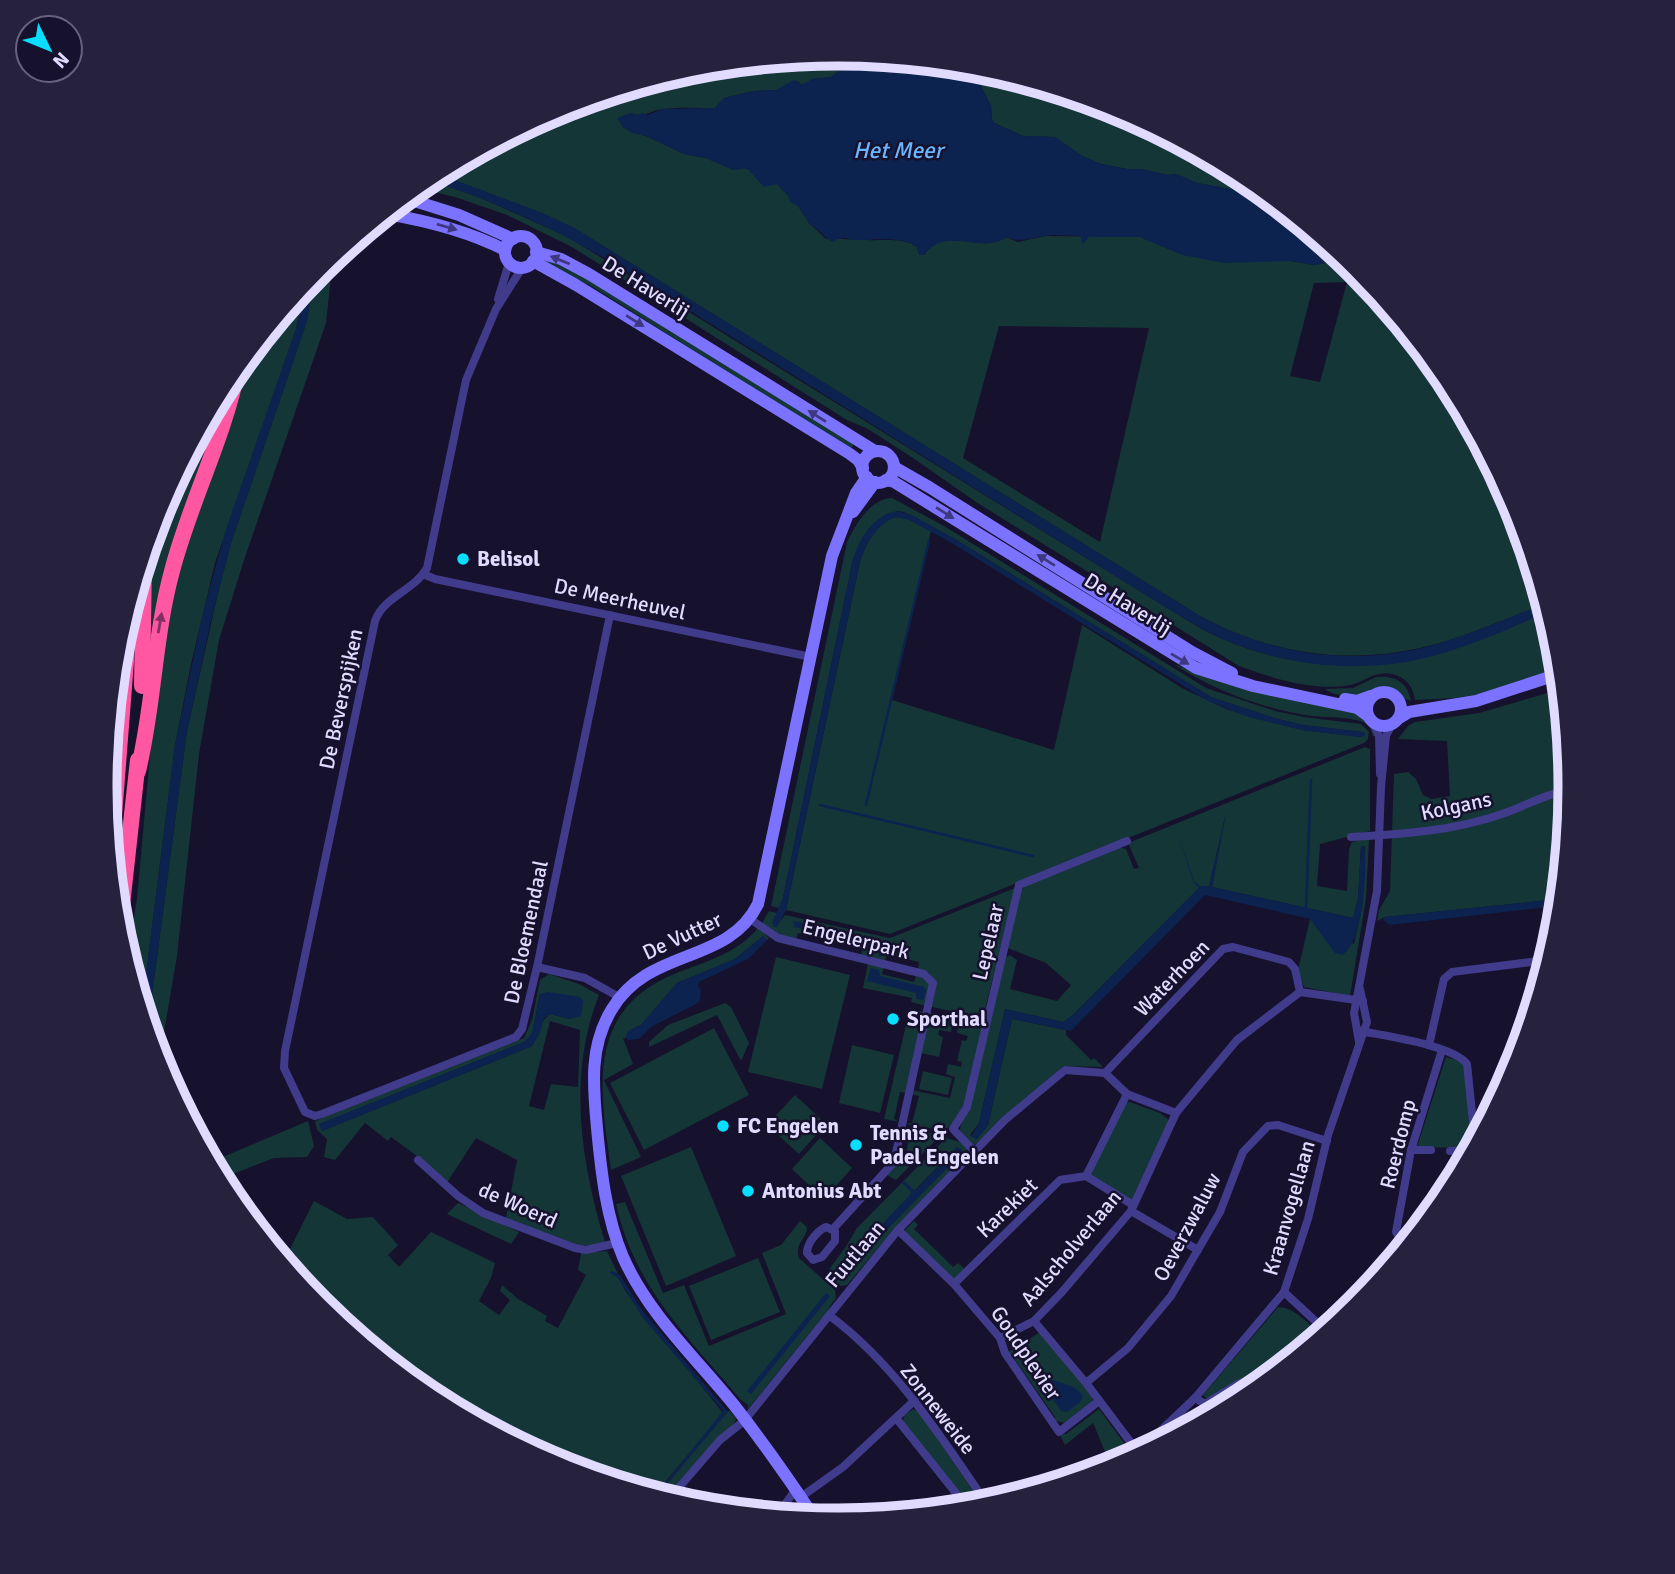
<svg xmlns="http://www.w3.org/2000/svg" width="1675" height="1574" font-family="Signika,sans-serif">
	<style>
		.green { fill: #143636; fill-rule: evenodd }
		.water { fill: #0c2350 }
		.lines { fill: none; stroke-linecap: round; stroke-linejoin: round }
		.stream { stroke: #0c2350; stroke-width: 2.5 }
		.street { stroke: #413b8c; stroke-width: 8 }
		.secondary { stroke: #7b73ff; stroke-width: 12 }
		.highway { stroke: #ff57a2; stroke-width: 16 }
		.oneway { fill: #3e3880 }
		.oneway2 { fill: #7f3061 }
		.poi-dot { fill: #08deff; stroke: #16112c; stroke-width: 2.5 }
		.labels { text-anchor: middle; stroke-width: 5; stroke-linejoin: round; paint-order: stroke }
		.street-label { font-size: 21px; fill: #e1dcff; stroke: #16112c }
		.poi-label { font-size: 21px; font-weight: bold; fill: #e1dcff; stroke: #16112c; text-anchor: start }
		.water-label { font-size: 23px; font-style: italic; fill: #6ab5ff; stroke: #16112c }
		.rim { fill: none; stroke: #e1dcff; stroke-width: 9 }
	</style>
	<rect width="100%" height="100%" fill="#16112c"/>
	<g class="green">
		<path d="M838,54l36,4 -7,7 -10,4 -18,2 -8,6 -18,2 -11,6 -5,-4 -21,9 -23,1 -29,7 -9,10c-17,0 -35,-1 -52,1 -12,1 -19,10 -32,4l-13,5 5,9 10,6 13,3 38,18 22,4 28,12 10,-2 5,2 10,11 18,3 21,22 11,17 17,16c14,-1 27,1 41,1 16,1 35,-3 50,7l2,7 5,1c19,-27 47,-7 72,-13 3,-1 7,-3 10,-5l12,5 27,-6 95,1 43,18 107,6 24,4 11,-2 10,-11 10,9 3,18 17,11 12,5 70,85 68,127 41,137 3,26 -66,22 -38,6 -40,2c-2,-13 -9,-23 -23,-26 -18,-4 -29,10 -47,12 -35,4 -73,-8 -106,-20l-263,-164 -63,-44 -45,-29 -21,-9 -275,-173 -65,-32 -52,-18 -37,-9 10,-8 5,1 48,17 87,39 591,366c22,13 43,28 66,37 110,46 212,25 315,-26l-8,-5c-37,14 -74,31 -112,39 -75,17 -153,5 -220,-32l-624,-387 -34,-16 -104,-39 119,-64 138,-42zM1347,282l-27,100 -30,-6 24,-93zM999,326l150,2 -49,214 -137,-84z"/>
		<polygon points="975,68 1118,110 1245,178 1267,196 1197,183 1176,174 1168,175 1141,169 1127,169 1101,164 1082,156 1055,137 1023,136 992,122 991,106 978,80"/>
		<polygon points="333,258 326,323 245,557 219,640 199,754 177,956 159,1062 148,1025 187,731 218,593 231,543 307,321 315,274"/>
		<polygon points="539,259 575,268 854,443 851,449 591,286 544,264"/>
		<polygon points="305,287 296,329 215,563 191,664 175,745 142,1006 127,958 137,899 156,689 179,568 197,508 246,369 248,355"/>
		<polygon points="228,380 151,667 151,537 161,506"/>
		<path d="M892,498l52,28 262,162 69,23 29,6 57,7 8,8 -1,7 -4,4 -474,191 -104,-24 74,-348c5,-17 19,-46 40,-45 10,0 22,10 31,14l-39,169 162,50 28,-125 100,63 44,21 76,21 59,7 4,-3 -2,-2 -60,-7 -29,-7 -63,-21 -258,-159 -49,-26 -7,-1 -33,25 -11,23 -70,339 -4,10 -8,-2 76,-364c9,-18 23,-43 45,-44z"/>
		<path d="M1173,664l30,11 153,35 9,8 11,18h-3c-2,-7 -5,-13 -13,-15 -17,-5 -37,-3 -55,-6 -50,-9 -88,-24 -132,-51z"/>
		<path d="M1376,677c19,-2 32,5 35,24 -11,-2 -16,-15 -29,-13 -7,1 -9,6 -14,8 -10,3 -36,0 -43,-7l28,-1z"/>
		<polygon points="1561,689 1570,787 1559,899 1385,917 1377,921 1379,910 1390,891 1394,774 1408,772 1416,779 1423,795 1431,799 1450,796 1447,741 1398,739 1408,726 1415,722 1479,713"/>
		<polygon points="1365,747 1370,749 1370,831 1320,844 1317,886 1347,891 1349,849 1352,842 1368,838 1369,840 1366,899 1350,996 1304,987 1298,970 1310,919 1354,944 1362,907 1365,847 1361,846 1358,899 1353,918 1212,887 1226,813 1209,886 1198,886 1199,888 1073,1015 1063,1022 1005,1009 979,1123 970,1135 977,1139 988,1125 1012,1019 1066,1030 1066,1035 1091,1060 1094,1058 1103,1067 1063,1066 977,1143 974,1145 966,1139 960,1130 961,1123 1005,958 1010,955 1017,960 1010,989 1057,1001 1071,985 1046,963 1008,948 1021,891 1025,886 1118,847 1126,849 1134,869 1139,868 1128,843"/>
		<polygon points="1015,888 983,1018 932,1007 936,983 928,972 918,969 919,962 887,954 885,961 861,955 863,948 798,933 796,939 779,935 762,923 769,911 777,913 772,923 782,919 785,915 890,938"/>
		<path d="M758,928l11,10 -2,2 -4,-4 -28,23 -58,24 -36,42 -13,6 -2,7h-3l10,26 -29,16 37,77 -30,13c-11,-82 -27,-161 68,-198 29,-11 58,-19 79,-44z"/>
		<polygon points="776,957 850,975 822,1089 748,1072"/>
		<polygon points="868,963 884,967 882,974 914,982 916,975 923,977 930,984 926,1006 911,1002 912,998 863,988"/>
		<path d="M549,974l30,10 20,11c-32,81 -18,167 6,247 -26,13 -73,-14 -99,-24l11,-58 -41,-22 -30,46 -21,-22 -34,-25 -3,4 -23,-18 -30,37 -11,-3 3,-18 -10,-9 -2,-9 209,-83 8,-18 8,-40zM540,994l30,25 -20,-5c-10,6 -12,22 -18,32l-210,85 -2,-7 204,-82 8,-8zM550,1021l30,9 -2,57 -27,-3 -7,26 -15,-4z"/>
		<polygon points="725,1003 731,1007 749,1043 741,1061 717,1015 649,1047 649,1042 668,1025"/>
		<polygon points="910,1008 924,1012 906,1093 900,1092 894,1119 900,1122 884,1119"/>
		<polygon points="930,1013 954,1018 951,1032 939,1030 938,1035 943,1037 939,1057 921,1053"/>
		<path d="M959,1020l21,4 2,3c-8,36 -9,78 -37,104l-39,-7 6,-1 7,-27 -8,-2 1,-4 38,8 5,-21 -9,-3 2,-10 13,3 1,-5 -5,-1 5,-21 4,1 2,-5 -11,-3z"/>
		<polygon points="714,1028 749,1095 644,1150 610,1083"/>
		<polygon points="852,1045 894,1055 880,1113 839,1103"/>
		<polygon points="1446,1057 1462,1062 1466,1066 1470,1145 1468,1148 1417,1147"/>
		<polygon points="923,1071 952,1078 948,1095 919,1089"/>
		<polygon points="795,1095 826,1124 799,1154 767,1125"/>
		<polygon points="1130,1102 1160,1113 1169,1120 1131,1202 1095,1181 1090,1172 1125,1103"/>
		<polygon points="308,1121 314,1146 307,1157 274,1158 220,1179 211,1162"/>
		<polygon points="905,1128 938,1135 938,1138 896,1180 887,1175 898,1160 904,1161 911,1131"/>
		<polygon points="820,1138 852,1168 824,1199 792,1169"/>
		<path d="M946,1138l14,4 7,7 -2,7 -69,71 -49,58 -6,1 -12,-9 -2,-5 18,-24 12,-20zM957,1147l5,3v3l-71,72 -47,54 -4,-4 33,-41 39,-41 -9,-10 1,-2 10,10z"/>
		<polygon points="691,1147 736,1256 666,1286 621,1176"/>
		<polygon points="314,1201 347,1219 373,1217 398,1245 388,1255 399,1267 431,1232 495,1263 491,1278 479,1301 499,1315 510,1300 500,1291 502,1285 518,1299 547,1316 545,1321 558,1328 586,1275 578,1270 581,1253 607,1251 618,1274 611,1271 618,1277 626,1292 723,1413 660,1488 653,1493 557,1464 430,1396 319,1305 284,1261"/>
		<path d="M625,1202l38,91 21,-8 25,61 77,-32 -24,-61 19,-8 19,-24 7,6c0,13 -13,15 -8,31l36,32 1,8 -6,8 -3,9 -6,4 -73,90v-4l-8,-6c-52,-62 -106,-112 -124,-195z"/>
		<polygon points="458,1203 519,1232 511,1244 447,1214"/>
		<polygon points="914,1221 918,1225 914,1229 953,1267 958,1263 967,1271 955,1282 906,1235 904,1231"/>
		<polygon points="758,1258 780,1312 711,1340 689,1286"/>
		<path d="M1278,1307c17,0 30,17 42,27l-37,31 -20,5 -25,11 -31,18 -4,-4z"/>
		<polygon points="1040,1332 1093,1396 1092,1403 1066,1423 1055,1421 1055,1417 1011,1354 1009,1355 1008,1352"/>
		<polygon points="913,1409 919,1412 978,1498 975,1501 964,1500 903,1422 904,1415"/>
		<polygon points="1099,1409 1130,1451 1111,1466 1093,1423 1065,1445 1059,1433 1066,1434"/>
		<polygon points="727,1411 730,1411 736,1419 733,1426 666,1497 658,1495"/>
	</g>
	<g class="water">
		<path d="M874,58l101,10 3,12 13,26v11l4,7 28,12 32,1 27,19 19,8 26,5h14l27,6 8,-1 21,9 70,13 68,56 -10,11 -11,2 -24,-4 -66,2 -41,-8 -43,-18h-51l-6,7 -3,-8c-11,0 -24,-2 -35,0 -15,2 -24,7 -39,1 -3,2 -6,4 -10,5 -25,6 -54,-13 -72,13h-5l-2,-8c-18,-12 -44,-6 -64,-7 -4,0 -7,-3 -11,-2 -3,0 -6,3 -10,4l-23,-19 -11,-17 -8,-4 -2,-7 -11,-11 -13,3 -15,-17 -5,-2 -10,2 -28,-12 -22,-4 -38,-18 -13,-3 -10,-6 -6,-9 14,-5 5,2 7,-2 5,2 14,-6 53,-1 9,-10 29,-7 23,-1 18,-10 8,5 11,-6 18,-2 8,-6 18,-2 10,-4z"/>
		<path d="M438,174l104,39 34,16 624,387c66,37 147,50 222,32 38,-9 74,-25 110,-39l6,-2 3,6 -5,4c-36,15 -73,32 -111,41 -66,16 -138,8 -200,-18 -23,-10 -44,-24 -66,-37l-546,-340c-58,-34 -120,-63 -185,-83z"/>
		<polygon points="315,274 307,321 231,543 210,625 187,731 148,1025 142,1006 175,745 203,613 226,529 296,329 305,287"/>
		<path d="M897,511l15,4 41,23 258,159 63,21 29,7 60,7 2,4 -5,1 -58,-7 -29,-7 -25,-6 -40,-16 -258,-159 -41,-22 -13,-3c-19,7 -30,26 -36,44l-74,349 -9,17h-3l-2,-4 11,-25 70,-339c7,-21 20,-44 44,-48z"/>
		<path d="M1226,813l-14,74 141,31 5,-19 3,-53h3c4,21 -1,99 -22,109l-7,-2 -25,-34 -105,-24 -134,136 -59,-12 -24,106 -11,14 -6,-2 8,-14 26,-114 58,13 10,-7 126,-127 -6,-7 -15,-47 16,47 6,5h9z"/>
		<polygon points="1559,899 1558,906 1390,925 1383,920 1385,917"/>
		<polygon points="794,921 886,943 882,956 879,957 879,947 795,927 793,923"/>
		<polygon points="763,936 767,940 748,959 699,982 698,986 701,990 700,1001 696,1004 651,1027 639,1039 629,1040 626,1038 628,1031 641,1025 677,983 735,959"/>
		<polygon points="871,968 879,970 880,976 924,987 926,990 923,1000 916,999 916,993 867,981"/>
		<polygon points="548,992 580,997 583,1001 581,1016 570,1019 550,1014 544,1018 540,1033 532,1046 322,1131 319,1124 524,1042 532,1034 540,994"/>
		<polygon points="957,1147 962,1150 962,1153 891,1225 844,1279 840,1276 873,1234 912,1193 902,1183 904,1181 915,1191"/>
		<polygon points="611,1271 620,1275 642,1310 728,1412 658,1494 653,1493 661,1488 723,1411 643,1318 618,1278 610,1273"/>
		<polygon points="826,1293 830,1296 751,1394 747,1391"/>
		<polygon points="1026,1349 1050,1379 1074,1387 1083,1395 1081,1401 1067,1412 1061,1411 1021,1353"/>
	</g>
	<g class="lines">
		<g class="stream">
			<polyline points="820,805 1033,856"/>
			<polyline points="866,805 929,541"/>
			<polyline points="1306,908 1311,780"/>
		</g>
		<g class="street">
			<path d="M522,268l-26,41 -30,71 -39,188c-13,23 -43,28 -52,53l-90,430 -1,17 21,44 10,4 7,-2 194,-77 6,-8 15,-62 73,-352"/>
			<polyline points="498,299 509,263"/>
			<polyline points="423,574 435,579 811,657"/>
			<polyline points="1373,723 1379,736 1380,774"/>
			<path d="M1351,837c51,-3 103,-6 151,-23 21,-7 40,-18 61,-23"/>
			<polyline points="750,919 778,938 924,974 933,983 894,1162 833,1229"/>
			<polyline points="537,967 585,978 619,997"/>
			<path d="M1361,1031c24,5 92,14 106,33l8,78"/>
			<polyline points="1359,1042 1354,1013 1377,891 1381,787 1386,736 1392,724"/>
			<polyline points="1429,1045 1444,979 1452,972 1539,961 1545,966"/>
			<polyline points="1105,1073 1223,949 1233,947 1289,962 1295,969 1300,992"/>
			<polyline points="1411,1150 1431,1150"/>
			<polyline points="974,1151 953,1129 967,1107 1019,885 1127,841"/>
			<polyline points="1450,1151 1470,1150"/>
			<polyline points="418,1160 458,1196 483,1213 575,1248 586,1250 617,1243"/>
			<polyline points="1086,1176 1133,1205"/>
			<polyline points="1131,1211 1198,1250"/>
			<path d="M826,1227l9,4v10l-13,16 -9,3 -6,-7c0,-10 10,-22 19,-26z"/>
			<polyline points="898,1230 954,1284 1000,1338 1005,1353 1059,1432 1099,1401"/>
			<polyline points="1404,1246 1396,1232 1411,1150 1442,1050"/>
			<polyline points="954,1284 1060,1180 1086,1176 1127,1094"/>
			<polyline points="1284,1292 1325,1330"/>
			<path d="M830,1316c66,49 111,121 157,188"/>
			<polyline points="1034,1321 1086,1383 1138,1452"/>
			<polyline points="1000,1338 1034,1321 1062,1292 1131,1211 1176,1113 1237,1040 1300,992 1363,1001"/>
			<polyline points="1086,1383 1128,1348 1171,1296 1220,1212 1243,1152 1268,1126 1278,1125 1327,1141"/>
			<polyline points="1195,1398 1205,1404 1238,1384 1277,1369"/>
			<polyline points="896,1418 967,1507"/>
			<polyline points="1134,1456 1195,1398 1284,1292 1308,1219 1328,1135 1367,1022 1360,989"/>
			<polyline points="801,1497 843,1467 915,1400"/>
			<polyline points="670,1498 720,1440 744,1421 898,1230 1005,1120 1065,1070 1105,1073 1127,1094 1176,1113"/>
			<polyline points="778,1514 796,1489"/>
		</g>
		<g class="secondary">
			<polyline points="405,198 459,215 513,239"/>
			<path d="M387,214c41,7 81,17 118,36"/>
			<circle cx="521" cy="252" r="16"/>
			<polyline points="536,252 561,259 589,274 875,451"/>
			<polyline points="533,261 576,285 850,454 858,460 863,468"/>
			<circle cx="878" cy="467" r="16"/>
			<polyline points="894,467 929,487 1192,652 1232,673"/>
			<polyline points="886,480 894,482 1196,668 1253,686 1357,708 1368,716"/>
			<polyline points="853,512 875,482"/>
			<circle cx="1384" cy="709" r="17"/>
			<polyline points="1345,699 1357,701 1371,696"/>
			<polyline points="1399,718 1409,712 1476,701 1559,674"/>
			<path d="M814,1517c-25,-38 -52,-76 -80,-112 -38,-47 -86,-91 -111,-148 -17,-40 -22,-86 -26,-129 -4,-42 -8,-82 15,-119 37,-62 116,-44 146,-105l74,-348 24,-63 11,-16"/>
		</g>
		<g class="highway">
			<polyline points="142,686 144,562"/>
			<path d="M138,771c16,-65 16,-134 34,-200 18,-69 52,-133 66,-203"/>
			<polyline points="111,855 126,661 127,618"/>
			<polyline points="119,932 138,760"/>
		</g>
	</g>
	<defs><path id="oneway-solid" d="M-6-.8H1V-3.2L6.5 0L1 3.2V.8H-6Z" transform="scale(1.75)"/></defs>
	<g class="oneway">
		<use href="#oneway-solid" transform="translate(447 227) rotate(16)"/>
		<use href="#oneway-solid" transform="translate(560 260) rotate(-158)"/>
		<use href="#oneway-solid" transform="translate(635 321) rotate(32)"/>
		<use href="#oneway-solid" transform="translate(817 416) rotate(-148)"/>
		<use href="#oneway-solid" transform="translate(945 513) rotate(32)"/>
		<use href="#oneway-solid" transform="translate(1046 560) rotate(-148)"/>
		<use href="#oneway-solid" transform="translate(1180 659) rotate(31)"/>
	</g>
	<use class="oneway2" href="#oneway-solid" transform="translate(160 623) rotate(-80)"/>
	<g class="poi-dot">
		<circle cx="463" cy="559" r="7"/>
		<circle cx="893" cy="1019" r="7"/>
		<circle cx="723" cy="1126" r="7"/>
		<circle cx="856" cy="1145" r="7"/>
		<circle cx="748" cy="1191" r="7"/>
	</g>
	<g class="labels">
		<g class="street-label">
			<text transform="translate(646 287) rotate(32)" y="7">De Haverlij</text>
			<text transform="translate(620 599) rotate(12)" y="7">De Meerheuvel</text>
			<text transform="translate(1128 604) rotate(32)" y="7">De Haverlij</text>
			<text transform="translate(341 699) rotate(-78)" y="7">De Beverspijken</text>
			<text transform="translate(1456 806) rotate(-12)" y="7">Kolgans</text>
			<text transform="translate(526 932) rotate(-78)" y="7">De Bloemendaal</text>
			<text transform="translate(682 936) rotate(-25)" y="7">De Vutter</text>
			<text transform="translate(856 939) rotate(14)" y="7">Engelerpark</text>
			<text transform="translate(988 942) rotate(-77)" y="7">Lepelaar</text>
			<text transform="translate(1172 978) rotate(-46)" y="7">Waterhoen</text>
			<text transform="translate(1398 1144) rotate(-76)" y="7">Roerdomp</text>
			<text transform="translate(518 1205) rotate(24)" y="7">de Woerd</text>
			<text transform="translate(1007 1208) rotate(-44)" y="7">Karekiet</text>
			<text transform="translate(1289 1208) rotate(-74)" y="7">Kraanvogellaan</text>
			<text transform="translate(1187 1227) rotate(-62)" y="7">Oeverzwaluw</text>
			<text transform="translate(1071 1248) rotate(-50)" y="7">Aalscholverlaan</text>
			<text transform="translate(855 1254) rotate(-50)" y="7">Fuutlaan</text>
			<text transform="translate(1026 1353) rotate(56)" y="7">Goudplevier</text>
			<text transform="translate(938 1409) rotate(52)" y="7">Zonneweide</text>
		</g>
		<g class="poi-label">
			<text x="477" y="566">Belisol</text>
			<text x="907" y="1026">Sporthal</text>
			<text x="737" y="1133">FC Engelen</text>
			<text x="870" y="1140">Tennis &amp;<tspan x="870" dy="24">Padel Engelen</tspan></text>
			<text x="762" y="1198">Antonius Abt</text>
		</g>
		<g class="water-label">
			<text x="898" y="158">Het Meer</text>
		</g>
	</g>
	<path d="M0 0H1675V1574H0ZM837 66H838A720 720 0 0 1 1558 786V788A720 720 0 0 1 838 1508H837A720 720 0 0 1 117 788V786A720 720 0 0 1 837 66Z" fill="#26213d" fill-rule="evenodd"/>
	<path class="rim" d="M837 66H838A720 720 0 0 1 1558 786V788A720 720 0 0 1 838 1508H837A720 720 0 0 1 117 788V786A720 720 0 0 1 837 66Z"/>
	<g transform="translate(49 49) rotate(133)"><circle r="33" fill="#16112c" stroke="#676280" stroke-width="2"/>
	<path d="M0-5L12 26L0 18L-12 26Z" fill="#08deff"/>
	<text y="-10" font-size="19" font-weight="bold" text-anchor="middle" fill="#e1dcff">N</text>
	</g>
</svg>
